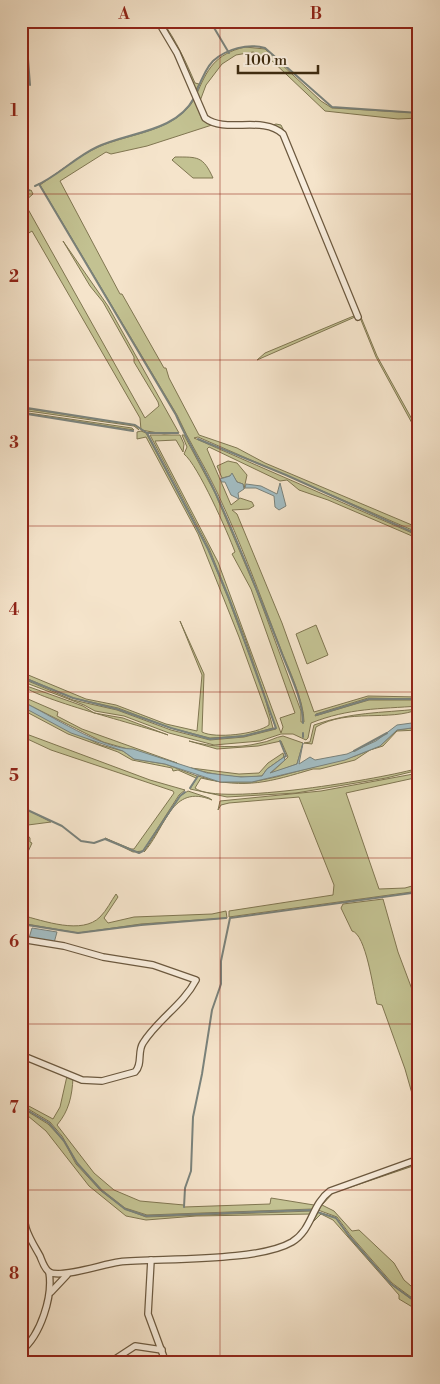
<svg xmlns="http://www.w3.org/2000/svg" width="440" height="1384" font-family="'Libre Bodoni',serif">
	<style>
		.green { fill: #c3c292; stroke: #807651 }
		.water { fill: #a2bcc2; stroke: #7a827b }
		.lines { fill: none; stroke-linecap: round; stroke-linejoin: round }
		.stream { stroke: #7a827b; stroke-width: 2 }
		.street-casing { stroke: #6c593f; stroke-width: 8 }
		.street { stroke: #f8eddd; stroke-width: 5.5 }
		.grid { fill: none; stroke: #8f2418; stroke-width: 1; stroke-opacity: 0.55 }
		.neatline { fill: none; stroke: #8f2418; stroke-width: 2 }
		.grid-label { font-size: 16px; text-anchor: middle; font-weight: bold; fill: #8f2418 }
	</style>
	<rect width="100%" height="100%" fill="#f5e4cb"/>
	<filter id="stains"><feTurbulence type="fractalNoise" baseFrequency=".004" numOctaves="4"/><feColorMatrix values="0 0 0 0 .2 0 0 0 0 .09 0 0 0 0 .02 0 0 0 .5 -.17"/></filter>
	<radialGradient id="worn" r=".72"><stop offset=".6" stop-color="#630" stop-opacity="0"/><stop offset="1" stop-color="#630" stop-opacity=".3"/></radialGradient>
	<g class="green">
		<path d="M158,21h4c14,19 24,41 33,62l4,1 -5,9z"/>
		<path d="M245,47l20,2 56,52 11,7 87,5v5l-21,1 -73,-8 -57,-54 -15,-5 -17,3 -14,9 -16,21 -6,16 -4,-5c11,-27 19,-42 49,-49z"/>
		<path d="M195,98l3,10 17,16 -68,22 -36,8 -5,-2 -46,29 60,113h2l42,74h2l3,10 30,57 38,13 28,15 154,65v5l-221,-96 -4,1 225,98v3l-91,-39 -29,-10 -12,-10 -7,1 -71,-34 -2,2 24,56 9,-7 12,4 2,4 -5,3 -17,1 5,4 45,109 32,89 54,-16 51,1 -3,2 -48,-1 -52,16 -1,2 54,-16h50v6c-40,3 -70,2 -108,17l-3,15 -2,2 -13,-6h-12l-21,7 -46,4 -45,-12 -45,-17 -29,-5 -11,-6 -63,-24v-3l52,22 44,10 54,20 39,10 34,-3 32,-8 -31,-91 -36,-90 -59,-113h30l4,9 -1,8 -7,-12 -21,1 63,121 63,171 2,-6 -3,-9 15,-5 -44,-124 -19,-35 3,-2c-7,-19 -37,-87 -51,-98l3,-7 -5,-12h2l31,58 42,99 44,119v11h3c0,-22 -16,-54 -24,-75 -20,-52 -39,-104 -63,-155 -12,-26 -28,-50 -40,-77l-137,-230c19,-13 37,-28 58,-38 32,-14 78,-15 97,-49z"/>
		<polygon points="276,124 281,125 286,135 377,356 419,432 419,436 376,357 292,150 273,125"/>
		<path d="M175,157c23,0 28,-1 38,21h-20l-21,-18z"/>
		<polygon points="31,190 33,194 24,202 145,418 159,406 158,402 134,362 134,357 103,302 90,286 63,241 108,306 179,433 164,434 141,430 140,418 32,231 21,238 28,228 21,217 21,194"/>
		<polygon points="356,315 355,317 257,360 265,353"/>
		<polygon points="21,408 135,425 139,430 134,426 21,410"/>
		<polygon points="21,412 132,428 134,430 21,413"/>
		<path d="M141,431l5,2 62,116 20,49 36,96 9,34 -29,8 -34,2 -39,-10 -53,-20 -45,-10 -52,-22v-4l65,27 30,6 50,19 31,7 5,-56 -22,-54 24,53 -2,58c13,7 55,2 67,-7v-5l-30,-83 -41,-103 -52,-97 -9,2v-7z"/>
		<polygon points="228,461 237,463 247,475 244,489 243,484 237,482 232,474 230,476 222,478 217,466"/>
		<polygon points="316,625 328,655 307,664 296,634"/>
		<path d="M21,684l62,22 11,7 29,5 45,17c-24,-9 -137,-37 -147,-51z"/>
		<polygon points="21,696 58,712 57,716 82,729 177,763 103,742 21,701"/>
		<polygon points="21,706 101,745 123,751 134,759 165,764 197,776 196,778 178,770 173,771 172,768 132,760 118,752 68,734 21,709"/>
		<path d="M419,709c-30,13 -71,-1 -103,18l-4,17 -8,-1 6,-1 4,-17c37,-13 66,-12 105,-16z"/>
		<path d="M419,727v3l-22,1 -14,15 -13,4 -15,10 -35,9h-7c-44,13 -66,20 -112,9l-6,10c23,19 191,-10 224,-20v2l-33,8 -90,15 -69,4 -37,-8 8,-13 22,6h32l24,-5 79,-21 25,-10 17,-16z"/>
		<polygon points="21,732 150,780 185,790 179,795 143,851 133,852 105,838 131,849 134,849 174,793 173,791 51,750 21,736"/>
		<path d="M283,736l20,7 -6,21 -27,10 18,-17 -7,-16 -23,5 -41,3 -28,-8c23,6 47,8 71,2 9,-1 15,-6 23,-7z"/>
		<path d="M283,753l1,4 -17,12 -5,7c-23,3 -49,-1 -71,-8l48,6 20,-1 9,-10z"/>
		<polygon points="419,773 419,777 346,793 379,889 405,888 419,884 419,891 229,917 229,911 333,895 334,885 299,797 229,803 221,805 218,810 220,801 321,791"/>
		<path d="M188,791l21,7 3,2c-41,-17 -46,28 -68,52l36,-56z"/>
		<polygon points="24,808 51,822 28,825 25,820 23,830 30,838 30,842 32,843 27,854 22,855 21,818"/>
		<path d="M116,894l2,3 -14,21 4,5 26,-6 78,-3 14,-3 1,7 -86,6 -63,9 -57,-10v-8c23,6 61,20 79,2 7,-7 11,-16 16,-23z"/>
		<path d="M383,899l15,53 21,56v110l-14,-49 -23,-64 -5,-1c-4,-15 -11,-70 -25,-73l-11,-23 2,-4z"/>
		<path d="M67,1076l6,2c-1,18 -4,33 -16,47l37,48 20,17 26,11 44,4v2l86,-3 1,-6 43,7 -1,4 -166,6 -22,-7 -23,-18 -25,-27 -15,-27 -12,-14 -25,-15v-3l28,15 7,-12z"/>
		<polygon points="22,1108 48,1124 64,1141 76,1164 101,1191 125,1209 146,1217 312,1211 313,1214 196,1216 146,1220 126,1216 89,1186 46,1131 28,1116 21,1131"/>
		<polygon points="419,1161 419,1164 333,1193 322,1205 334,1211 352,1231 359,1230 394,1263 404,1280 418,1292 419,1303 392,1283 351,1236 337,1217 318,1210 320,1205 330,1193"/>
		<polygon points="318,1212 336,1218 349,1237 391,1284 419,1305 419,1311 399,1299 399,1295 333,1220 321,1214 313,1222"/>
	</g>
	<g class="water">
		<polygon points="232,473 237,482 243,484 244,489 238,493 239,499 231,495 225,482 222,482 220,479 230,476"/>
		<polygon points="280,483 286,506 279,510 275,507 274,496 256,488 245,488 246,484 261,486 277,494"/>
		<path d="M21,701c30,14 80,48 112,48l74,24 34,4 21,-1 5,-7 17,-12 1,3 -15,13 27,-9 6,-21 -4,21 11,-7 5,3 32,-6 29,-13 21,-16 22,-3v5l-22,3 -17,16 -35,14 -93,22h-32l-55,-18 -31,-5 -11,-8 -52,-18 -50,-27z"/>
		<polygon points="32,928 57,932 54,943 29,938"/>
	</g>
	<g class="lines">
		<g class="stream">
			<polyline points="210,21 229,53"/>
			<polyline points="21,44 28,59 30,85"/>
			<path d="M196,93c4,-10 9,-24 17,-32 13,-12 35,-18 52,-13l67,59 87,6"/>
			<path d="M39,184l137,231c12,28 28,52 40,79 23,50 43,101 63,152 8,23 24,52 24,77"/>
			<path d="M35,186c22,-9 40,-29 62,-39 32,-15 79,-15 97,-49"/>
			<polyline points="21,194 29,190"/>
			<polyline points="21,407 135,425 147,433 178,433"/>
			<polyline points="21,413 133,431"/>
			<polyline points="198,439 286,475 419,535"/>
			<polyline points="21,677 73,698 117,709 171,728 210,739 244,736 276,728 229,598 208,549 147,433"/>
			<polyline points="316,715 369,699 419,699"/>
			<polyline points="303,737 303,733"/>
			<polyline points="280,741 286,756 284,757"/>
			<polyline points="354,751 387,733"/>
			<polyline points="190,788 198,776"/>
			<polyline points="21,807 62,826 81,841 94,843 105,839 139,853 143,851 180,796 185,792"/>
			<polyline points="21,924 78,933 141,925 226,918"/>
			<polyline points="22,1107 49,1123 64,1141 77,1163 101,1190 125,1209 146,1216 311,1210 336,1218 350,1237 391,1284 419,1304"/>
			<polyline points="184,1207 185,1188 191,1171 193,1117 202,1074 212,1010 221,984 221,961 230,918 419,892"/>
			<polyline points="27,1363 30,1363"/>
		</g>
		<defs>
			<g id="street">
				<path d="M158,21l19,32 28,65c21,16 57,-3 78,16l75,183"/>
				<path d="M21,939l43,7 39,11 50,8 43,15c-13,25 -38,39 -53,63 -6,9 0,21 -8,29l-33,9 -20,-1 -61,-25"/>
				<polyline points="21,1100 23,1102 21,1107"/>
				<path d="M21,1183c2,15 1,31 5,45 3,10 9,19 14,28 2,5 4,12 9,16 11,7 54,-8 70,-10 43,-4 139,0 173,-20 21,-13 19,-37 38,-51l89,-32"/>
				<polyline points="151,1260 148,1314 166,1363"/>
				<polyline points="51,1292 67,1275"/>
				<path d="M21,1351c20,-16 32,-55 28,-79"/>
				<polyline points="109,1363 135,1346 162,1350"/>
			</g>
		</defs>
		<use href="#street" class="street-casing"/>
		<use href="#street" class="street"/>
	</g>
	<path class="grid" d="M220,21v1342M21,194h398M21,360h398M21,526h398M21,692h398M21,858h398M21,1024h398M21,1190h398"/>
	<rect width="440" height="1384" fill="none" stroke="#f5e4cb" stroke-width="55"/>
	<path d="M238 65v8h80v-8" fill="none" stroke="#3e2b10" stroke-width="2.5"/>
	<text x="245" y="65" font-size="15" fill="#3e2b10" stroke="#f8eddd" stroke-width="4" paint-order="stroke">100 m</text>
	<rect x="28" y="28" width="384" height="1328" class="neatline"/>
	<g class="grid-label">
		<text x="124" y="19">A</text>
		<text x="316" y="19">B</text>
		<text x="14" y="116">1</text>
		<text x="14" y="282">2</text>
		<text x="14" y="448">3</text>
		<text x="14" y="615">4</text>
		<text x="14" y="781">5</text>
		<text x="14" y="947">6</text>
		<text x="14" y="1113">7</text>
		<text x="14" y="1279">8</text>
	</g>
	<rect width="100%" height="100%" filter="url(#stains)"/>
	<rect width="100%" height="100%" fill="url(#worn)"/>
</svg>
